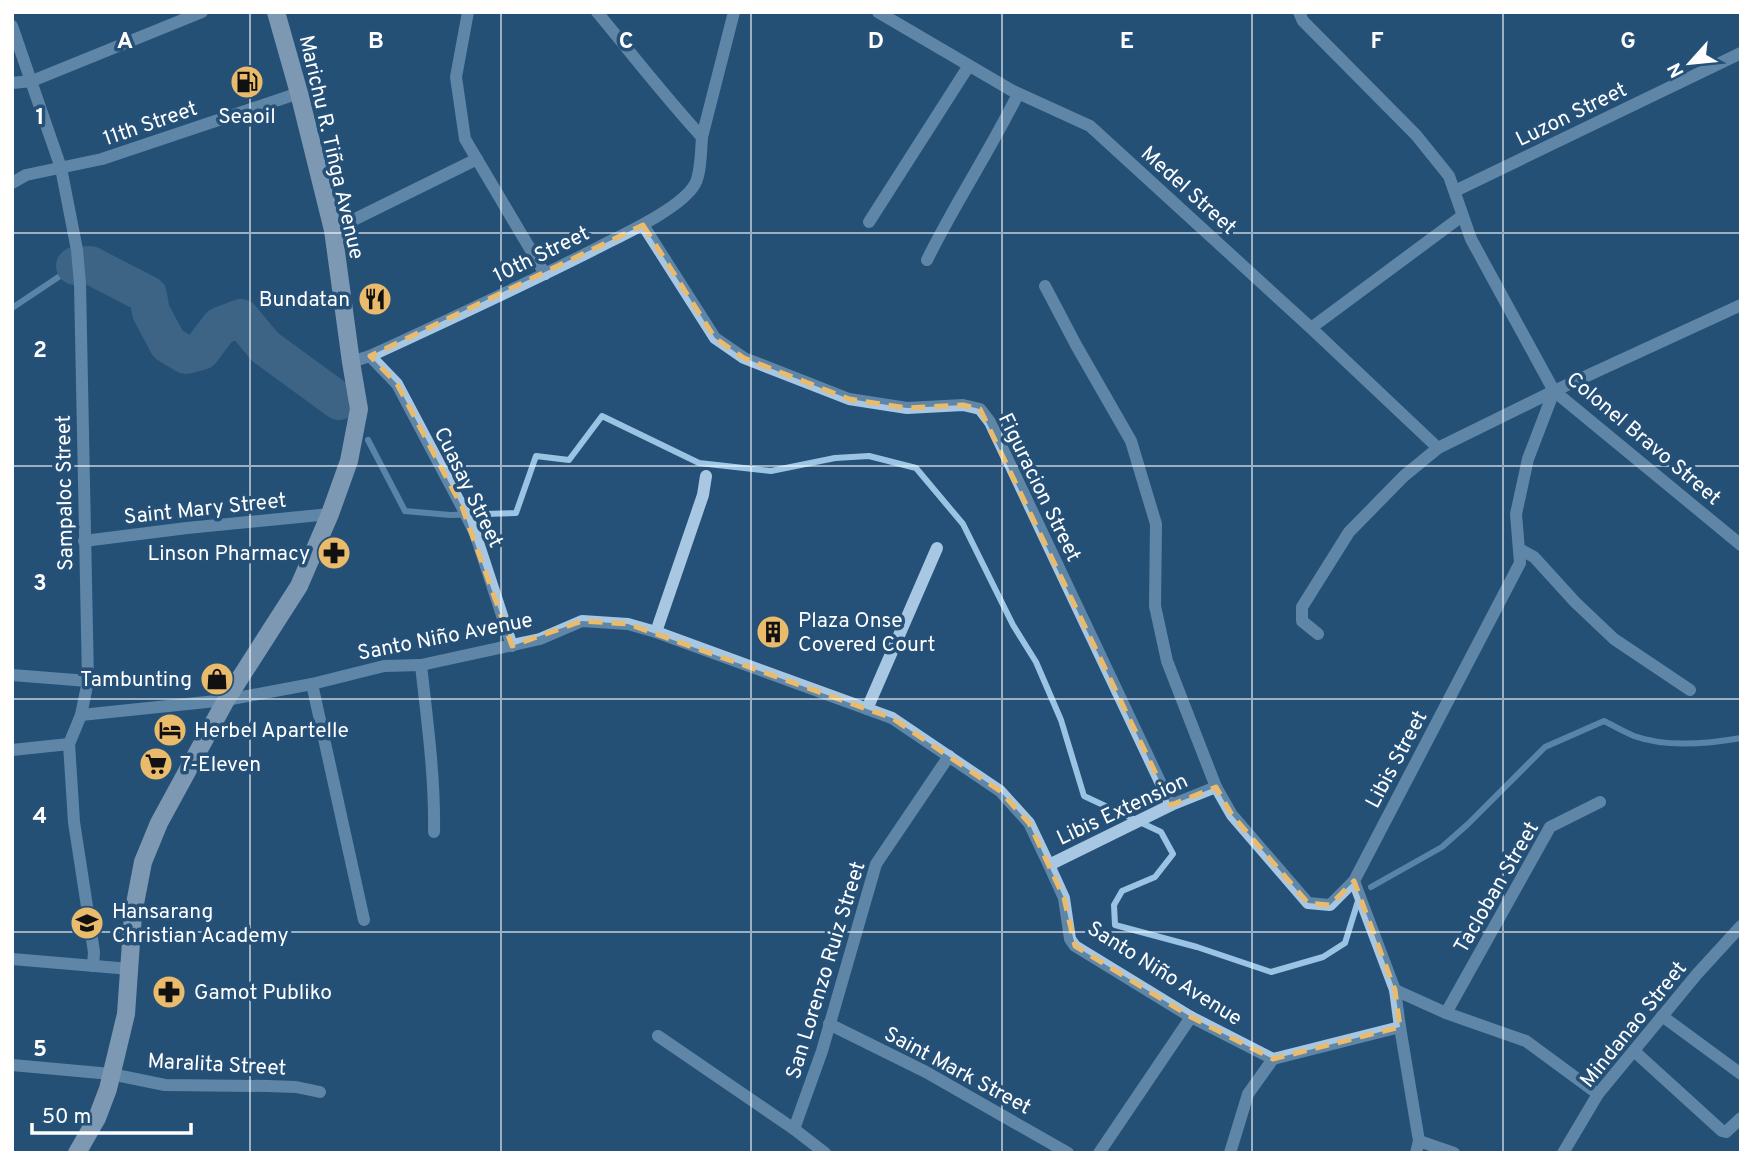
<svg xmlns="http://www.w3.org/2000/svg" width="1753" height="1165" font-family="Overpass,sans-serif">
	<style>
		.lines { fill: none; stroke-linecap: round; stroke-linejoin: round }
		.stream { stroke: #9bc3e3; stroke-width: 6 }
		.river { stroke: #5c7b98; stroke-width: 38 }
		.minor { stroke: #a7c7e3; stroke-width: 12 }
		.major { stroke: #e6f0fc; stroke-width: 18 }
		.marked { fill: none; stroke: #ebbb6c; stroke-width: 5; stroke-dasharray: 14 9; stroke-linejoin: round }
		.grid { fill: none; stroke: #fff; stroke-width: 2; stroke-opacity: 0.55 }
		.labels { text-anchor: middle; stroke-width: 7; stroke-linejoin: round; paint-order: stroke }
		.street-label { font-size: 21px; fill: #fff; stroke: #255077 }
		.poi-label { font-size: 21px; fill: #fff; stroke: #255077; text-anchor: start }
		.grid-label { font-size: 23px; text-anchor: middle; font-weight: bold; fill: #fff; stroke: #255077; stroke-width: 7; stroke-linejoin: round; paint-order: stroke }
	</style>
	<rect width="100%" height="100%" fill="#255077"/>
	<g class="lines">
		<g class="stream">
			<polyline points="12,308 75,266"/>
			<polyline points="368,440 405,511 450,515 516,513 536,456 569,460 602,416 699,463 771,471 835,458 869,456 916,468 963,524 1013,625 1036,662 1061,720 1084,796 1161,832 1173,854 1155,877 1122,891 1114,905 1115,925 1197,947 1271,972 1323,957 1345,943 1358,901"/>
			<path d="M1371,887l71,-40 26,-23 77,-77 59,-26c10,5 20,11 30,15 33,12 73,8 107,2"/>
		</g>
		<polyline class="river" points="75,266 90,265 148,295 151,312 168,344 186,355 201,351 220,326 241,318 265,347 339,401"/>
		<g class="minor">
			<polyline points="468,12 456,77 465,139 545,274"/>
			<path d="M597,12c35,42 68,85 105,125"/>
			<polyline points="878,12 1011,90 1090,126 1311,328 1438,448"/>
			<polyline points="1299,12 1303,21 1416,135 1449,176 1471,239 1554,391 1741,545"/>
			<polyline points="12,26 61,168 77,250 80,284 88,681 81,715 69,744 74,822 94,952 93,966"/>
			<polyline points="12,83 32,81 202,12"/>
			<polyline points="12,183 26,175 102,159 299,93"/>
			<polyline points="1455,191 1741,53"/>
			<polyline points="869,222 968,67"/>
			<polyline points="643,225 715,338 744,358 849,399 907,408 963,405 980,409 990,422 1171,805"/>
			<polyline points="333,230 477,159"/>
			<path d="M927,260c28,-57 63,-109 91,-166"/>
			<polyline points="1045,286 1076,345 1131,441 1156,524 1155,606 1167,661 1216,787 1232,815 1308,903 1330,905 1354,881 1520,563 1516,514 1528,459 1554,391"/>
			<polyline points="1311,328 1462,216"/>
			<polyline points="370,356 397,384 462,507 475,533 512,646"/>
			<path d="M351,362l19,-6c76,-35 152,-70 227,-108 25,-13 85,-40 98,-64 6,-11 6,-34 7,-47l32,-125"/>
			<polyline points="84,541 187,528 330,514"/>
			<polyline points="1519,549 1534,557 1575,602 1614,639 1690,690"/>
			<polyline points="656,632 703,495 706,476"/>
			<polyline points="1318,634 1302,621 1302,607 1349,532 1404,476 1438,448 1554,391 1741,305"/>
			<path d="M421,665c6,55 14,111 13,167"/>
			<polyline points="12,675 88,681"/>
			<polyline points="312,684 364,920"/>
			<polyline points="867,709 937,548"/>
			<polyline points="81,715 226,700 312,684 384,666 421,665 540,639 582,621 628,624 656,632 892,718 1000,791 1029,823 1049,865 1064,898 1070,939 1075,946 1191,1017 1273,1059 1400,1027"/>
			<polyline points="12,750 69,744"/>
			<polyline points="1049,865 1171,805 1216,787"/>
			<polyline points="1354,881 1395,990 1400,1027 1419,1141 1416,1153"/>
			<polyline points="12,959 130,969"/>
			<polyline points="1395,990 1446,1013 1526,1041 1598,1094"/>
			<polyline points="1446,1013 1550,827 1600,802"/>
			<polyline points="1662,1016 1741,1074"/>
			<polyline points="829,1024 926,1072 1068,1153"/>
			<polyline points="658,1036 794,1129 825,1153"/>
			<polyline points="1634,1051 1722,1131 1726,1132 1741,1118"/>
			<polyline points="12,1065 111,1074 165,1085 268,1086 296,1087 320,1092"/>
			<polyline points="794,1129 822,1051 876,864 949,756"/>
			<polyline points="1419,1141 1454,1153"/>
			<polyline points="1099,1153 1191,1017"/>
			<polyline points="1230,1153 1248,1094 1273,1059"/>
			<polyline points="1563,1153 1598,1094 1697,974 1741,926"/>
		</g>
		<polyline class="major" points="77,1153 97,1118 108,1089 126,1014 133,914 143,862 159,823 226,700 299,586 330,514 349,461 359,409 351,362 333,230 299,93 276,12"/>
	</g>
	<path d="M0 0H1753V1165H0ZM643,225l72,113 29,20 105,41 58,9 56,-3 17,4 191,396 45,-18 16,28 76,88 22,2 24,-24 41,109 5,37 -127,32 -82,-42 -116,-71 -11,-48 -35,-75 -29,-32 -108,-73 -264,-94 -46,-3 -70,25 -50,-139 -65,-123 -27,-28z" fill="#255077" fill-opacity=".55" fill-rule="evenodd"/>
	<path class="marked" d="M643,225l72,113 29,20 105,41 58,9 56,-3 17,4 191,396 45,-18 16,28 76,88 22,2 24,-24 41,109 5,37 -127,32 -82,-42 -116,-71 -11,-48 -35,-75 -29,-32 -108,-73 -264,-94 -46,-3 -70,25 -50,-139 -65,-123 -27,-28z"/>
	<path class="grid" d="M250,12v1141M501,12v1141M751,12v1141M1002,12v1141M1252,12v1141M1503,12v1141M12,233h1729M12,466h1729M12,699h1729M12,932h1729"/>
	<defs>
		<symbol id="fuel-disc" viewBox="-11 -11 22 22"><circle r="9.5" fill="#ebbb6c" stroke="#255077"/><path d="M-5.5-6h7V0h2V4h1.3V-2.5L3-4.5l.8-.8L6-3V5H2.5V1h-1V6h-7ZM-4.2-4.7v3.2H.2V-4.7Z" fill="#111"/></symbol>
		<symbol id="restaurant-disc" viewBox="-11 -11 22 22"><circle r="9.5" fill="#ebbb6c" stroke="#255077"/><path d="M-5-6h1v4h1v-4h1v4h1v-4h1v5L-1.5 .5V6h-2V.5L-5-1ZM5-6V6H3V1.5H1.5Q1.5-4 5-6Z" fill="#111"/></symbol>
		<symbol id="pharmacy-disc" viewBox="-11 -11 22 22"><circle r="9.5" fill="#ebbb6c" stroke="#255077"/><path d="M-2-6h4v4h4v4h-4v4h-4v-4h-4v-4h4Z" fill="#111"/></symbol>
		<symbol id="building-disc" viewBox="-11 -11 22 22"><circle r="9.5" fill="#ebbb6c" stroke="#255077"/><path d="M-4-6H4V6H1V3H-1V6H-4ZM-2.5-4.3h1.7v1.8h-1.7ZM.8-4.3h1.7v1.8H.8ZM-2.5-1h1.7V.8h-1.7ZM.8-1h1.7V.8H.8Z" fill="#111"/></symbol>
		<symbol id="shop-disc" viewBox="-11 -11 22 22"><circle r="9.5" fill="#ebbb6c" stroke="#255077"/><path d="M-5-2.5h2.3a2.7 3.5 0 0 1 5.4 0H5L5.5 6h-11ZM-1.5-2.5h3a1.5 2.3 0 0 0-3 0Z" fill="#111"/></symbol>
		<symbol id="hotel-disc" viewBox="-11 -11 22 22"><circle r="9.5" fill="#ebbb6c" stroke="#255077"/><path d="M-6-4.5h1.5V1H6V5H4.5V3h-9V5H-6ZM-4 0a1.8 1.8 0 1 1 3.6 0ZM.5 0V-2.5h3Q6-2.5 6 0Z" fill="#111"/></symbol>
		<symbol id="supermarket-disc" viewBox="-11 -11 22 22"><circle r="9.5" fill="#ebbb6c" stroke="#255077"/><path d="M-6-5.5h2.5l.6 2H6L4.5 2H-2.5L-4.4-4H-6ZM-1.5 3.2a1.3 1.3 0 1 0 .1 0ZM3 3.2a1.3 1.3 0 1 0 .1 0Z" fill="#111"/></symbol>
		<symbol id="school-disc" viewBox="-11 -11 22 22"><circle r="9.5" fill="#ebbb6c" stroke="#255077"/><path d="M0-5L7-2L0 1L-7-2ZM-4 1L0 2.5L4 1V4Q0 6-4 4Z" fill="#111"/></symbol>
	</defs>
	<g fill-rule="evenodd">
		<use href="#fuel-disc" x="228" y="63" width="38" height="38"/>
		<use href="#restaurant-disc" x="356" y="280" width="38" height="38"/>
		<use href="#pharmacy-disc" x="315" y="534" width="38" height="38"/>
		<use href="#building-disc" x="754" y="613" width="38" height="38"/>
		<use href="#shop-disc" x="198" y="660" width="38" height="38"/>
		<use href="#hotel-disc" x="151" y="711" width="38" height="38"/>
		<use href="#supermarket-disc" x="137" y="745" width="38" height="38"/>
		<use href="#school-disc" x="68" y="904" width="38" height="38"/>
		<use href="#pharmacy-disc" x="150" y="973" width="38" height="38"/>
	</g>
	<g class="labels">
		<g class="street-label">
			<text transform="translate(1571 114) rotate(-26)" y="7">Luzon Street</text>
			<text transform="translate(150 123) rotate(-19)" y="7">11th Street</text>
			<text transform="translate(332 147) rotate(77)" y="7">Marichu R. Tiñga Avenue</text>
			<text transform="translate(1189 190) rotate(42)" y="7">Medel Street</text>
			<text transform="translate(541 254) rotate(-26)" y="7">10th Street</text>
			<text transform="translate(1644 438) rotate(40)" y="7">Colonel Bravo Street</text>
			<text transform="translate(469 487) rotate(64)" y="7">Cuasay Street</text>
			<text transform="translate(1040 487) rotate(64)" y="7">Figuracion Street</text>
			<text transform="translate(64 493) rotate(-91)" y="7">Sampaloc Street</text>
			<text transform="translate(205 508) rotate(-6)" y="7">Saint Mary Street</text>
			<text transform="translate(445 636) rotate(-11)" y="7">Santo Niño Avenue</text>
			<text transform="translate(1396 759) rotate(-62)" y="7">Libis Street</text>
			<text transform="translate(1122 809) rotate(-25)" y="7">Libis Extension</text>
			<text transform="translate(1496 887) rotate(-60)" y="7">Tacloban Street</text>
			<text transform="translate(825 970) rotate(-73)" y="7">San Lorenzo Ruiz Street</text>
			<text transform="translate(1165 973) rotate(32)" y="7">Santo Niño Avenue</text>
			<text transform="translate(1633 1024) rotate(-51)" y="7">Mindanao Street</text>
			<text transform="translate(217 1064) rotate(3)" y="7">Maralita Street</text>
			<text transform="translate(958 1070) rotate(28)" y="7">Saint Mark Street</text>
		</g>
		<g class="poi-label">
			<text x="247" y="123" text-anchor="middle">Seaoil</text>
			<text x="350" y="306" text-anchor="end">Bundatan</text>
			<text x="310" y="560" text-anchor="end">Linson Pharmacy</text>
			<text x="798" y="627">Plaza Onse<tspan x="798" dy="24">Covered Court</tspan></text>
			<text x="192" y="686" text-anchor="end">Tambunting</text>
			<text x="194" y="737">Herbel Apartelle</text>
			<text x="180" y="771">7-Eleven</text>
			<text x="112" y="918">Hansarang<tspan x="112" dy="24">Christian Academy</tspan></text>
			<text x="194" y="999">Gamot Publiko</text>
		</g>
	</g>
	<g class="grid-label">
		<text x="125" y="48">A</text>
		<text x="376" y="48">B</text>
		<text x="626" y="48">C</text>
		<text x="876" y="48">D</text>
		<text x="1127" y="48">E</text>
		<text x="1377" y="48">F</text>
		<text x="1628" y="48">G</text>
		<text x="40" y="124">1</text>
		<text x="40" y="357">2</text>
		<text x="40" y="590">3</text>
		<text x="40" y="823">4</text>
		<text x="40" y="1056">5</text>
	</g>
	<rect width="1753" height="1165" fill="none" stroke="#ffffff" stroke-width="28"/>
	<g transform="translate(1690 63) rotate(243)" stroke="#255077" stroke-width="5" paint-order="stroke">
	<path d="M0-5L12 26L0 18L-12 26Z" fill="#ffffff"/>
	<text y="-10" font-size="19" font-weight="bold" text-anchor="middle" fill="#ffffff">N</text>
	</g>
	<path d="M32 1123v10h159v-10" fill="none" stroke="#ffffff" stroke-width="3.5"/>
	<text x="42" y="1123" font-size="21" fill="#ffffff" stroke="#255077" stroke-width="5" paint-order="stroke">50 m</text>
</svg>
